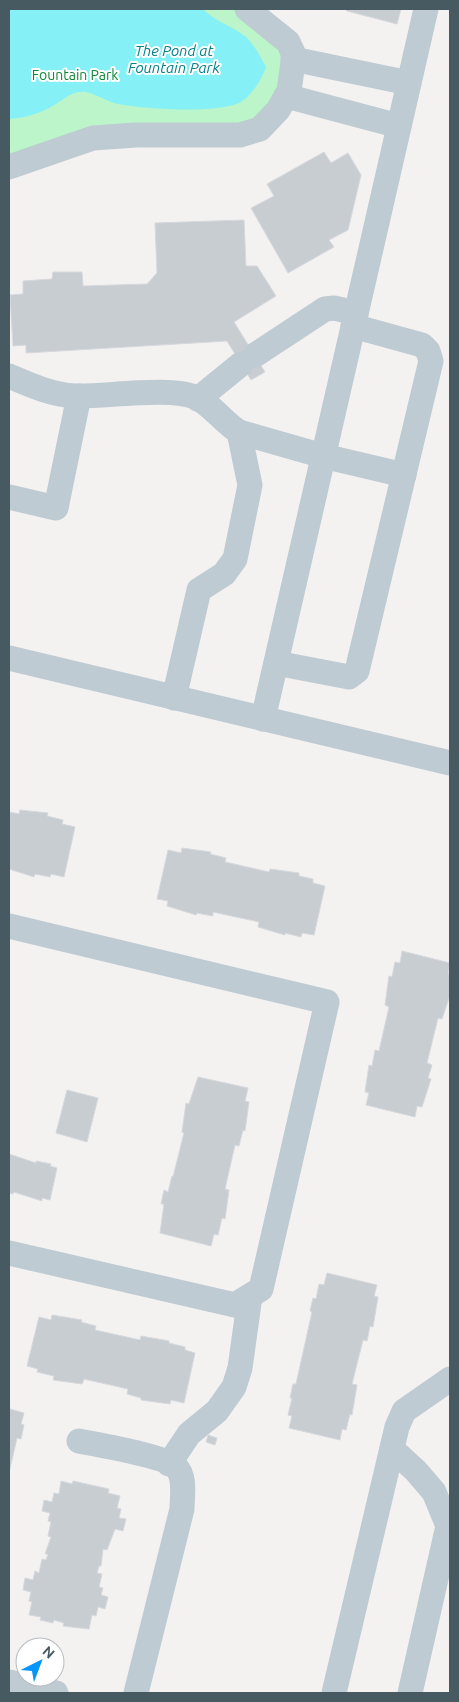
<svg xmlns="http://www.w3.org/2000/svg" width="459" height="1702" font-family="Ubuntu,sans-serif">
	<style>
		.green { fill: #bcf5c9 }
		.water { fill: #85f0f6 }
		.building { fill: #c8cdd2; stroke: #d5d8dd }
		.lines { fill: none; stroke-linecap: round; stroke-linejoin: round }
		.minor { stroke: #becbd2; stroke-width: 25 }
		.labels { text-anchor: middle; stroke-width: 4; stroke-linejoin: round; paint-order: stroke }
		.park-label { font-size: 14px; fill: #0d8737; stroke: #fff }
		.water-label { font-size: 15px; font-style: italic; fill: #058188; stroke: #fff }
	</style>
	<rect width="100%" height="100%" fill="#f4f1f1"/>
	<polygon class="green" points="9,9 247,9 294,55 260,129 136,135 9,167"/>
	<path class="water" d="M9,9h194c12,13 30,17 43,28 9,9 14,19 20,30 -4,12 -15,30 -27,36 -26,11 -93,6 -121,1 -11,-2 -21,-10 -32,-12 -16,-2 -24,10 -37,16 -14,7 -26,10 -40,11z"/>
	<g class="building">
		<polygon points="345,9 401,9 397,24 347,11"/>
		<polygon points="324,152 331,163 348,153 361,175 348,230 329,240 334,247 288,273 251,208 274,196 267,184"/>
		<polygon points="244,220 246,266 257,266 276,296 234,322 265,372 251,380 227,341 26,353 26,345 13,346 10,295 23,294 23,281 52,279 53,272 82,272 83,286 147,284 157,273 155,223"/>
		<polygon points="20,810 48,813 47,816 63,820 62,824 75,827 64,877 51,874 50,877 35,874 34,877 9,869 9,812 19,814"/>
		<polygon points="182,848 211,852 210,854 226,858 225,862 269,872 270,869 299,873 299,876 313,879 313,883 325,886 314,935 302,933 301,937 285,933 285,935 258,927 259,922 213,912 213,916 197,913 196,915 167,906 168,901 157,899 168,850 181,853"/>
		<polygon points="402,951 450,963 448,974 450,974 450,995 442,1019 438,1018 427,1063 432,1065 428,1078 431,1079 422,1107 417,1106 415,1117 366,1105 369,1093 365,1092 369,1065 372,1066 375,1050 379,1051 389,1007 385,1005 389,976 392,977 395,962 400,963"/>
		<polygon points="198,1077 248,1088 245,1101 249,1102 245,1131 243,1130 239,1146 235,1145 225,1189 229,1190 225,1219 222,1218 218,1235 214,1234 211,1246 160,1233 164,1204 161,1204 164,1190 168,1192 172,1176 173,1177 184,1133 182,1132 186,1103 189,1104"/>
		<polygon points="67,1090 98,1098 87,1142 56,1133"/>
		<polygon points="9,1154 36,1163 36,1161 51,1164 50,1166 57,1168 50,1200 42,1198 42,1201 14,1192 13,1194 9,1193"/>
		<polygon points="327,1273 377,1285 374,1296 378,1297 373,1327 370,1326 367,1341 363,1340 352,1384 357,1385 352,1415 350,1414 346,1430 342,1429 340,1440 289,1428 292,1416 288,1415 292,1398 290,1398 293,1384 296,1384 312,1312 310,1311 313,1298 316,1299 319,1284 324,1285"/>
		<polygon points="52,1315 82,1320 81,1322 96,1326 95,1330 140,1340 141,1336 169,1341 169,1343 185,1347 185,1350 195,1353 184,1403 171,1400 170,1404 141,1400 141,1398 127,1394 128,1389 84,1379 82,1384 53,1380 54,1376 37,1372 38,1369 27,1366 39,1317 51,1320"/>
		<polygon points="9,1405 10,1409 24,1413 21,1424 24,1425 21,1439 17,1438 9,1473"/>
		<polygon points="208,1435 217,1438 215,1445 206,1442"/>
		<polygon points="61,1481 72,1484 73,1481 109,1489 108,1493 120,1496 117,1508 121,1509 119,1518 126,1519 123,1531 115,1529 107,1550 103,1549 101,1566 99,1566 97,1573 102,1574 99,1587 103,1588 101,1595 108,1597 105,1609 98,1607 96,1616 92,1615 89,1629 63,1626 64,1623 54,1620 53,1623 40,1620 41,1617 29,1615 32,1602 29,1601 31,1592 23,1590 25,1578 33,1580 35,1571 39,1573 42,1559 46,1560 48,1554 45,1554 51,1537 48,1536 51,1522 48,1521 50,1513 42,1511 44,1500 52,1502 54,1493 59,1494"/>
	</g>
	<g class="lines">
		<g class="minor">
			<polyline points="293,59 409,83"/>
			<polyline points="286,96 399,126"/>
			<polyline points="9,167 93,138 136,135 240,135 260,129 278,110 289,91 294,55 288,42 247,9"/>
			<polyline points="255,355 325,309 334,308 356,313"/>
			<path d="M9,376c21,9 43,19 66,20 31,1 96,-10 122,2 16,8 27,25 42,34l84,24 81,19"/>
			<polyline points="198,399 241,364"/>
			<polyline points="9,497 56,508 79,396"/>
			<polyline points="9,658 450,763"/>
			<polyline points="276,663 349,677 357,671 431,361 428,351 422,345 353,326"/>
			<polyline points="174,698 199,590 224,574 235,559 250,485 239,432"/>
			<polyline points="263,719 426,9"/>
			<polyline points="9,926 327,1002 261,1289 235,1305 9,1253"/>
			<path d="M79,1441c19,4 86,15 97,26 10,10 6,29 6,42l-46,184"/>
			<polyline points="392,1449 416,1471 434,1492 448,1526 410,1693"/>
			<polyline points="169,1464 189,1434 217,1411 234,1387 240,1368 250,1296"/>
			<polyline points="9,1682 56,1693"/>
			<polyline points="334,1693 397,1427 404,1411 450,1379"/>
		</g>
	</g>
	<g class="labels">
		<g class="park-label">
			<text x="75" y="80">Fountain Park</text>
		</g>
		<g class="water-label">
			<text x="174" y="56">The Pond at<tspan x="174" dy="17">Fountain Park</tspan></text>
		</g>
	</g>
	<rect width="459" height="1702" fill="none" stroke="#475961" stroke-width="20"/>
	<g transform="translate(40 1662) rotate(42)"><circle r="24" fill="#ffffff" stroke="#b5bdc0"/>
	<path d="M0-4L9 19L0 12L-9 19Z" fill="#0596f9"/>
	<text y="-8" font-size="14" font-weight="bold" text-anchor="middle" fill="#475961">N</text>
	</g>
</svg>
